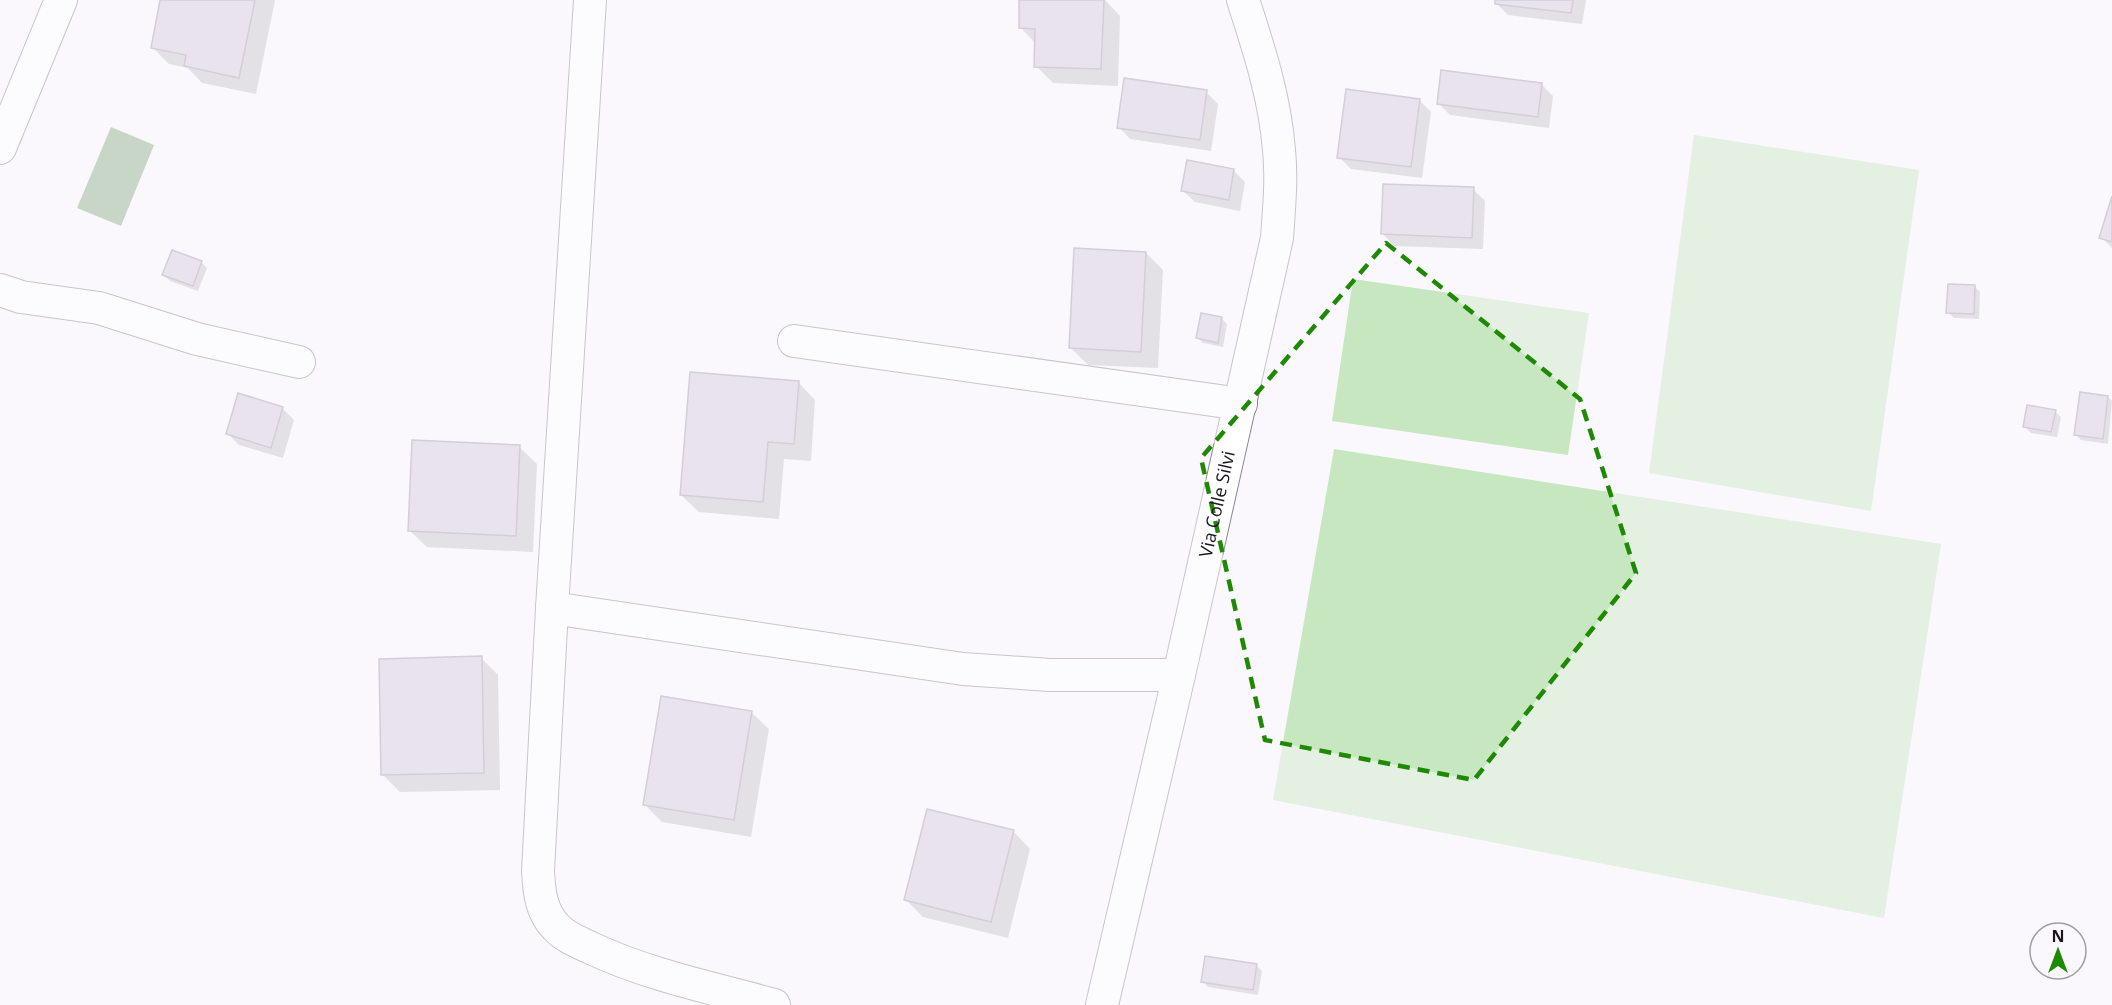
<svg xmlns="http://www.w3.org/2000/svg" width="2112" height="1005" font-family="'Open Sans',sans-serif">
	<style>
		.green { fill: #c7e7c1 }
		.water { fill: #8cad87 }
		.shadow { fill: #0003 }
		.building { fill: #d3cada; stroke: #a59cab; stroke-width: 1.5 }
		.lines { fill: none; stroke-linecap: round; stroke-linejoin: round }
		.street-casing { stroke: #8e8694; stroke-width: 34 }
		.street { stroke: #fff; stroke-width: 32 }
		.marked { fill: none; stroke: #1f8903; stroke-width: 4.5; stroke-dasharray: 12 8; stroke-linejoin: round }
		.labels { text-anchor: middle; stroke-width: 4.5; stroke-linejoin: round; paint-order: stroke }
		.street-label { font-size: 18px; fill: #1b171d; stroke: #faf7fd }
	</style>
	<rect width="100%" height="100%" fill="#faf7fd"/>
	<g class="green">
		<polygon points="1694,135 1919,170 1871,511 1649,473"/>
		<polygon points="1353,279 1589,313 1568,455 1332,421"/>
		<polygon points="1334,449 1941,544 1884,918 1273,800"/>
	</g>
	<polygon class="water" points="111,127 154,145 121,226 77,208"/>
	<g class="shadow">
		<polygon points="162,0 275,0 256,94 202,83 188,68 169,64 152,47"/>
		<polygon points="1021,0 1105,0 1120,16 1118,86 1053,83 1036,66 1036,44 1020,27"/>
		<polygon points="1497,0 1586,0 1582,24 1508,15 1496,3"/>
		<polygon points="1541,84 1553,96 1549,128 1450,115 1438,103"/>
		<polygon points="1206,92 1218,104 1211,151 1130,139 1119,127"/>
		<polygon points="1419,100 1431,112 1422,178 1351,169 1339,157"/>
		<polygon points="1233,170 1245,182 1240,211 1195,202 1183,191"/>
		<polygon points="1473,189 1485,201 1483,249 1394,246 1383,234"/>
		<polygon points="2112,202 2112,248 2101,237"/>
		<polygon points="1146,253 1163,270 1158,368 1088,365 1070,347"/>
		<polygon points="201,262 207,268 198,291 170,281 164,275"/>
		<polygon points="1975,287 1980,292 1979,319 1954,318 1948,312"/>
		<polygon points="1221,318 1227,324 1223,347 1203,343 1198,338"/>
		<polygon points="798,382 815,400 811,461 784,459 779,519 699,512 681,495"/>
		<polygon points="2108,397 2112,401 2108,444 2081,440 2076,435"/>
		<polygon points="283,409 294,420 283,458 239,445 227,433"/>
		<polygon points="2055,412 2061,417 2057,437 2031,433 2025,427"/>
		<polygon points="519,447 537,464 533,552 427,547 409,530"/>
		<polygon points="481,658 498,675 500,790 400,792 382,774"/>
		<polygon points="751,712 769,729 751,837 662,822 644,804"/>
		<polygon points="1013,831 1030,849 1008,938 923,917 906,900"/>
		<polygon points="1256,965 1262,971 1258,995 1208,987 1203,981"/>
	</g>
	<g class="building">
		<polygon points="160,0 255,0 239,78 184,66 186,55 151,48"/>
		<polygon points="1019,0 1104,0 1101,69 1034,67 1035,29 1019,28"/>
		<polygon points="1495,0 1573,0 1571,13 1495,4"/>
		<polygon points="1441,70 1542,83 1538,117 1437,104"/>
		<polygon points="1124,78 1207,90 1200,140 1117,128"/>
		<polygon points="1346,89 1420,99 1411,167 1337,158"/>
		<polygon points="1187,160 1234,169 1229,200 1181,191"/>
		<polygon points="1383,184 1474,187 1472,238 1381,234"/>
		<polygon points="2112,196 2112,242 2099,238"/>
		<polygon points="1074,248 1146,252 1141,352 1069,348"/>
		<polygon points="172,250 202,261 193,286 162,275"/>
		<polygon points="1948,284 1975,285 1974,314 1946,313"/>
		<polygon points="1201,313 1222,317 1218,343 1196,338"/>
		<polygon points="690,372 799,381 794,444 768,442 763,502 680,495"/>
		<polygon points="2080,392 2108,396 2103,439 2074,435"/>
		<polygon points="238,393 283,407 271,448 226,434"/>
		<polygon points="2027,405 2056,410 2051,432 2023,427"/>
		<polygon points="412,440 520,445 516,536 408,531"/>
		<polygon points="482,656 484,773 381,775 379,659"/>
		<polygon points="661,696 752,711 734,820 643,805"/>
		<polygon points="927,809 1014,830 991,922 904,900"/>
		<polygon points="1205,956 1257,964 1253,990 1201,982"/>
	</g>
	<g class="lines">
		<defs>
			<g id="street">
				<polyline points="0,148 61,0"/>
				<polyline points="0,290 21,297 99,308 197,339 299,362"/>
				<polyline points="794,341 1241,404"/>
				<polyline points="552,608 590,0"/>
				<path d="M774,1005c-61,-17 -126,-30 -183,-57 -13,-6 -26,-11 -35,-21 -15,-15 -17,-36 -18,-56l14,-263 411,61 87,6h129"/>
				<path id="s1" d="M1102,1005l77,-330 98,-437c2,-29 5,-59 2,-88 -4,-52 -20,-101 -36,-150"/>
			</g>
		</defs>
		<use href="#street" class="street-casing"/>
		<use href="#street" class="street"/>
	</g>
	<path d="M0 0H2112V1005H0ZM1386,243l194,156 56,174 -162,207 -209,-40 -64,-282z" fill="#faf7fd" fill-opacity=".55" fill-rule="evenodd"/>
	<path class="marked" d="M1386,243l194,156 56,174 -162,207 -209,-40 -64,-282z"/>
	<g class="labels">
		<g class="street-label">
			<text dy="6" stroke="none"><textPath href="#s1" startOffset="514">Via Colle Silvi</textPath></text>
		</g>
	</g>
	<g transform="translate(2058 951)"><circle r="28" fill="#faf7fd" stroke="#a19da3" stroke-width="1.5"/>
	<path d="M0-4.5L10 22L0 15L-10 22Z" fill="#1f8903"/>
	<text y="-9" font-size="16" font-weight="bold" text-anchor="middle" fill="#1b171d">N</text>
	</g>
</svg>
